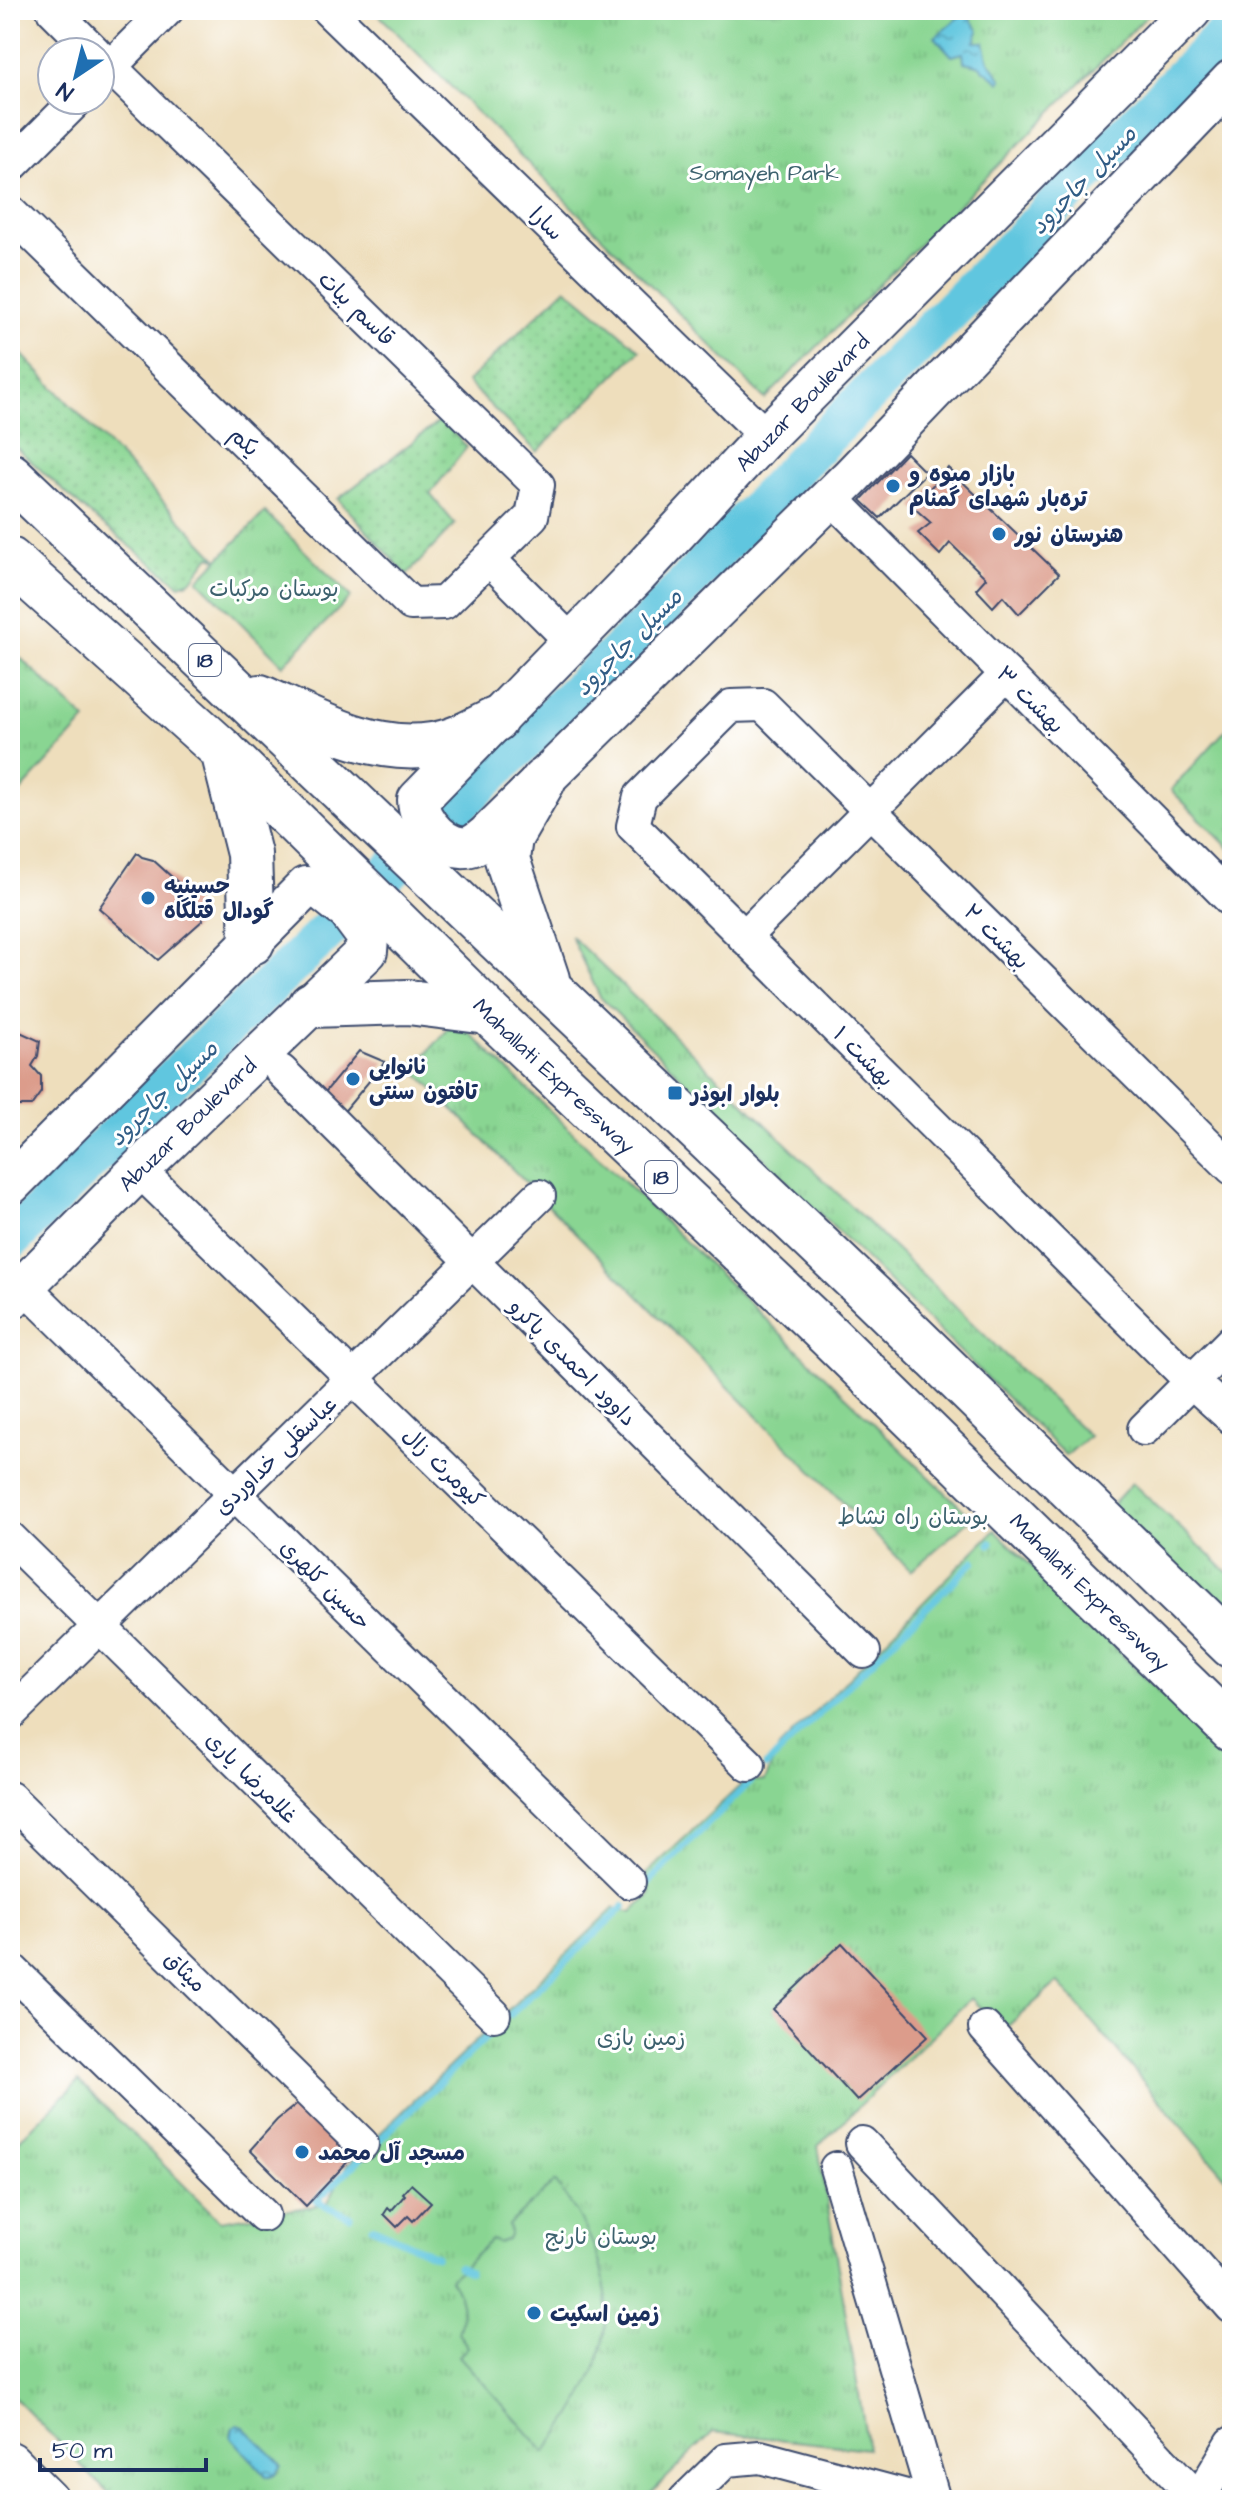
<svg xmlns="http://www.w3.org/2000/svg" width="1242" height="2510" font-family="'Architects Daughter','Playpen Sans Arabic',sans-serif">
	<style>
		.grass { fill: url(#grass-dots); stroke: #528278; stroke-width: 2 }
		.park { fill: url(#park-tufts); stroke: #528278; stroke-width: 2 }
		.pitch { fill: #89d592; stroke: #528278; stroke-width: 2 }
		.water { fill: url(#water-ripples); stroke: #3e7a9e; stroke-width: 2 }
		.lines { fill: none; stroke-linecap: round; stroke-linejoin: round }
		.stream { stroke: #61c6df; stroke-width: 7 }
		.river { stroke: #61c6df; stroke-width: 40 }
		.building { fill: #dc9c8b }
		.minor-casing { stroke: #3b496c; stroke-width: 36 }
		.major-casing { stroke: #3b496c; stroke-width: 44 }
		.highway-casing { stroke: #3b496c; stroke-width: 48 }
		.minor { stroke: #fff; stroke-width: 32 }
		.major { stroke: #fff; stroke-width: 40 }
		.highway { stroke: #fff; stroke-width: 44 }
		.poi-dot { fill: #1f6fb2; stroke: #fff; stroke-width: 3 }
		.labels { text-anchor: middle; stroke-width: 6; stroke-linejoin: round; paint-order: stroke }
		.shield { fill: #fff; stroke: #5f6d8e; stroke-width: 2 }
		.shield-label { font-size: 20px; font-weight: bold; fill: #1b2f5e }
		.park-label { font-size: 22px; fill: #3c616e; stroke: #fff }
		.street-label { font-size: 22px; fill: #1b2f5e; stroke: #fff }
		.poi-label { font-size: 22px; font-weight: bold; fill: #1b2f5e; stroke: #fff; text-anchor: start }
		.water-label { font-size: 24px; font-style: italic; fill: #305c85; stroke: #fff }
	</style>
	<defs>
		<pattern id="grass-dots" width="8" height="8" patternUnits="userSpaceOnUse" patternTransform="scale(2)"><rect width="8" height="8" fill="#89d592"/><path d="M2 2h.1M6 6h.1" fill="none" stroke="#76b780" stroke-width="1.8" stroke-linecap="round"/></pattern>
		<pattern id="park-tufts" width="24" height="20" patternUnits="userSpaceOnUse" patternTransform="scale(2)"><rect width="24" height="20" fill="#89d592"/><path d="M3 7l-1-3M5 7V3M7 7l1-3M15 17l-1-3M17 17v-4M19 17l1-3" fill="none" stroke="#76b780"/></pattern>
		<pattern id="water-ripples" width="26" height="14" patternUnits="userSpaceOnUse" patternTransform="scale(2)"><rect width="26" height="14" fill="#61c6df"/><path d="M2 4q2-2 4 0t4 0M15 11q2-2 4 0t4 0" fill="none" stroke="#4fa1b8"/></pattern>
	</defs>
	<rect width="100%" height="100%" fill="#fff"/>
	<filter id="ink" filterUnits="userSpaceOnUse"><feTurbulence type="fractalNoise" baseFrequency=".0125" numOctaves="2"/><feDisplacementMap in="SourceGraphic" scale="16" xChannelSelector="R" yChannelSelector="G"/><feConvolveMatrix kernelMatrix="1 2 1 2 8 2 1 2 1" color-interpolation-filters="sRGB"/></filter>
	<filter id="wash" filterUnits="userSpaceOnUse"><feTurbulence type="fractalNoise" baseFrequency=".006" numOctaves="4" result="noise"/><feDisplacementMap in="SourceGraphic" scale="32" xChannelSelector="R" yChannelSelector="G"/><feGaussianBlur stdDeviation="1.8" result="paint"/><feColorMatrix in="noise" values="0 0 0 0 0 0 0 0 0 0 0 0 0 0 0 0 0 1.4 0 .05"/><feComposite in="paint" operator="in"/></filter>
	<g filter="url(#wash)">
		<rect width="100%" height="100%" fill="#eedebc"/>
		<g class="grass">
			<polygon points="566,288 640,350 537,452 467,382"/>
			<polygon points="10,342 218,559 210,556 191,581 180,585 88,513 10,442"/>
			<polygon points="441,420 467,447 430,494 455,524 407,575 338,499"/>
		</g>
		<g class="park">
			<polygon points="374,10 1153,10 765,399"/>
			<polygon points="265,512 351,597 283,665 198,580"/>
			<polygon points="10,648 86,720 10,803"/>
			<polygon points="1232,723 1232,851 1171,790"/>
			<polygon points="570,935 1089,1436 1066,1456 600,997"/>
			<polygon points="456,1020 972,1518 911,1571 413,1069"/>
			<polygon points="1132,1483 1232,1576 1232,1616 1110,1507"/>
			<polygon points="995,1530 1232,1763 1232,2185 1058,1982 1002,2031 971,1998 818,2146 868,2449 713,2432 644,2500 115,2500 10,2393 10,2149 79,2081 220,2221 327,2204 347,2165 614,1908 632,1913 651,1894 646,1874 743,1783 765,1781 779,1748"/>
		</g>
		<path class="pitch" d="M555,2182c76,96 65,178 -10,270l-86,-96 9,-9 -10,-14c7,-19 4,-38 -8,-54l41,-39 8,3 8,-4 3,-7 -2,-7z"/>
		<g class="water">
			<polygon points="965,12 979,31 975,42 984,42 988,59 1002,80 1000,82 978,65 964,62 963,53 952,56 935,37"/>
			<polygon points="238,2425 244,2427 279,2462 281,2466 275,2474 267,2477 231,2437 233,2428"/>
		</g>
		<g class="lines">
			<g class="stream">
				<polyline points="990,1544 991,1543"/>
				<polyline points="766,1766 974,1561"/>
				<polyline points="641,1890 750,1782"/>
				<polyline points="510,2015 624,1906"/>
				<polyline points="373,2146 493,2031"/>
				<polyline points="350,2217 316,2201 364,2155"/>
				<polyline points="372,2227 436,2256"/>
				<polyline points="458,2266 469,2271"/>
			</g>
			<polyline class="river" points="10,1241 157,1094 655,617 808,455 1232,27"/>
		</g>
		<g id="blocks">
			<g class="building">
				<polygon points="906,453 926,473 880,518 861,500"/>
				<polygon points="948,468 1059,574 1019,614 1003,596 993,607 976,589 986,578 950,543 940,555 918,533 931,523 913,507"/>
				<polygon points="137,853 142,857 153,860 185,889 203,920 158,960 99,908"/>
				<polygon points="10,1031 18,1031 40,1041 38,1056 32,1066 41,1076 41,1092 31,1106 15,1106 10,1112"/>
				<polygon points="359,1051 385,1062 342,1114 321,1097"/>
				<polygon points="842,1943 928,2036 857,2101 773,2009"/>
				<polygon points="299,2102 354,2155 306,2206 250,2150 277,2120"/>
				<polygon points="411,2184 431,2202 413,2221 408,2216 397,2227 384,2214 388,2208 391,2211 405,2195 403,2193"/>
			</g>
		</g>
	</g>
	<g filter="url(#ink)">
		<use href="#blocks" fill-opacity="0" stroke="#3b496c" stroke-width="2"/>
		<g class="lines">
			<defs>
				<g id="minor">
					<polyline points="53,10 95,52"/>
					<polyline points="328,10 766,436"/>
					<polyline points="100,77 167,10"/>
					<polyline points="10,167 77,100"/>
					<polyline points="10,212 411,604 444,603 532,516 538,485 100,57"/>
					<polyline points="831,497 1232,901"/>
					<polyline points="489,559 571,641"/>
					<polyline points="744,937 1007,674"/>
					<polyline points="281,1071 864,1652"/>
					<polyline points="1232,1168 763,705 731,706 640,797 633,826 1192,1382 1232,1418"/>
					<polyline points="139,1170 749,1765"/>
					<polyline points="24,1286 629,1882"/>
					<polyline points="1144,1429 1232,1341"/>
					<polyline points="10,1538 494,2015"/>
					<polyline points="10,1714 539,1196"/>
					<polyline points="10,1798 362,2144"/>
					<polyline points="10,1968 263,2215"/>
					<polyline points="985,2028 1232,2307"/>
					<polyline points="862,2143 1198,2499"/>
					<polyline points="836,2168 934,2500"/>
					<polyline points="685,2500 726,2460 760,2457 921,2500"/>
					<polyline points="1198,2500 1232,2443"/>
				</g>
				<g id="major">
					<path d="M1191,10l-425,426 -128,138 -220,226c0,22 29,54 53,46 6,-2 11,-7 16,-11l363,-357 382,-398"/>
					<polyline points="10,1185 306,887 319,888 348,911 368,938 367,951 139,1170 10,1300"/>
					<polyline points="10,2462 48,2500"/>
				</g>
				<g id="highway">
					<polyline points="10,475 872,1296 1232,1646"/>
					<path id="s1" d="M10,560l213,191 265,261 340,323 404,395"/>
					<path d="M260,697c54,24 111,57 172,48 23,-3 43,-15 63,-25"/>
					<polyline points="223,751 249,854 252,942"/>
					<polyline points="543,781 510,838 507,859 547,979"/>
					<polyline points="311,1005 408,1002 488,1012"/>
				</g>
			</defs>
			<use href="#minor" class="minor-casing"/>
			<use href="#major" class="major-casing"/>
			<use href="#highway" class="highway-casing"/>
			<use href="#minor" class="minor"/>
			<use href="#major" class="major"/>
			<use href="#highway" class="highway"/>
		</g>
	</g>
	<g class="poi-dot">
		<circle cx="893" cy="486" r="8"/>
		<circle cx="999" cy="534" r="8"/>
		<circle cx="148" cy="898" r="8"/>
		<circle cx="353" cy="1079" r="8"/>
		<rect x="667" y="1085" width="16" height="16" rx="4"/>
		<circle cx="302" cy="2152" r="8"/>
		<circle cx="534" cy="2313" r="8"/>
	</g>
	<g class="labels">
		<g class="shield">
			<rect x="189" y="644" width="32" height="32" rx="6"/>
			<rect x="645" y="1161" width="32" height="32" rx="6"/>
		</g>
		<g class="shield-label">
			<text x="205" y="667">18</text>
			<text x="661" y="1184">18</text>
		</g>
		<g class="park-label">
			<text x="764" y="180">Somayeh Park</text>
			<text x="274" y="596">بوستان مرکبات</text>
			<text x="913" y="1524">بوستان راه نشاط</text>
			<text x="641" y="2045">زمین بازی</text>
			<text x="601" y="2244">بوستان نارنج</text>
		</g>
		<g class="street-label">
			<text transform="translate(547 223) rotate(44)" y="8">سارا</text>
			<text transform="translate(357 308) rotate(44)" y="8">قاسم بیات</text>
			<text transform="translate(802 402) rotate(-46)" y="8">Abuzar Boulevard</text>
			<text transform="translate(245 441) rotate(44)" y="8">یکم</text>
			<text transform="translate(1031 699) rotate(45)" y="8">بهشت ۳</text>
			<text transform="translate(997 936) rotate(45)" y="8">بهشت ۲</text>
			<text transform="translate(864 1056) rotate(45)" y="8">بهشت ۱</text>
			<text dy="8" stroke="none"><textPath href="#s1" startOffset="750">Mahallati Expressway</textPath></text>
			<text transform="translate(187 1124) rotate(-44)" y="8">Abuzar Boulevard</text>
			<text transform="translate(573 1362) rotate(45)" y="8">داوود احمدی پاکرو</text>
			<text transform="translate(275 1455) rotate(-44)" y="8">عباسقلی خداوردی</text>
			<text transform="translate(444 1467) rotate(44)" y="8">کیومرث زال</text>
			<text transform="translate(326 1584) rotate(45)" y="8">حسین کلهری</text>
			<text dy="8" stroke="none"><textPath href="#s1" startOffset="1494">Mahallati Expressway</textPath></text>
			<text transform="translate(252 1777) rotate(45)" y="8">غلامرضا یاری</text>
			<text transform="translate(186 1971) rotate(45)" y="8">میثاق</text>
		</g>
		<g class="poi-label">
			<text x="909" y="481">بازار میوه و<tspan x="909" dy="25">تره‌بار شهدای گمنام</tspan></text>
			<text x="1015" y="542">هنرستان نور</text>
			<text x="164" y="893">حسینیه<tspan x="164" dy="25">گودال قتلگاه</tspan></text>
			<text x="369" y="1074">نانوایی<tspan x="369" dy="25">تافتون سنتی</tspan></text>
			<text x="691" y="1101">بلوار ابوذر</text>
			<text x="318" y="2160">مسجد آل محمد</text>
			<text x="550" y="2321">زمین اسکیت</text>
		</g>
		<g class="water-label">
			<text transform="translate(1083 180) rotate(-46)" y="8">مسیل جاجرود</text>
			<text transform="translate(628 642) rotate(-45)" y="8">مسیل جاجرود</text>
			<text transform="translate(163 1093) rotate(-44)" y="8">مسیل جاجرود</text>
		</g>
	</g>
	<rect width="1242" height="2510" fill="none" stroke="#fff" stroke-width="40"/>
	<g transform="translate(76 76) rotate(215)"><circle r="38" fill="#ffffff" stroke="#a4acbf" stroke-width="2"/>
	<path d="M0-6L14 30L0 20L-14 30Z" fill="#1f6fb2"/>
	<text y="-12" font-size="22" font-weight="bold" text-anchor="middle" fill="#1b2f5e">N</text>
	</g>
	<path d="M40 2458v12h166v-12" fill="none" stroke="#1b2f5e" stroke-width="4"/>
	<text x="52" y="2458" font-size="24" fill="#1b2f5e" stroke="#ffffff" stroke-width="6" paint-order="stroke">50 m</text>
</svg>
